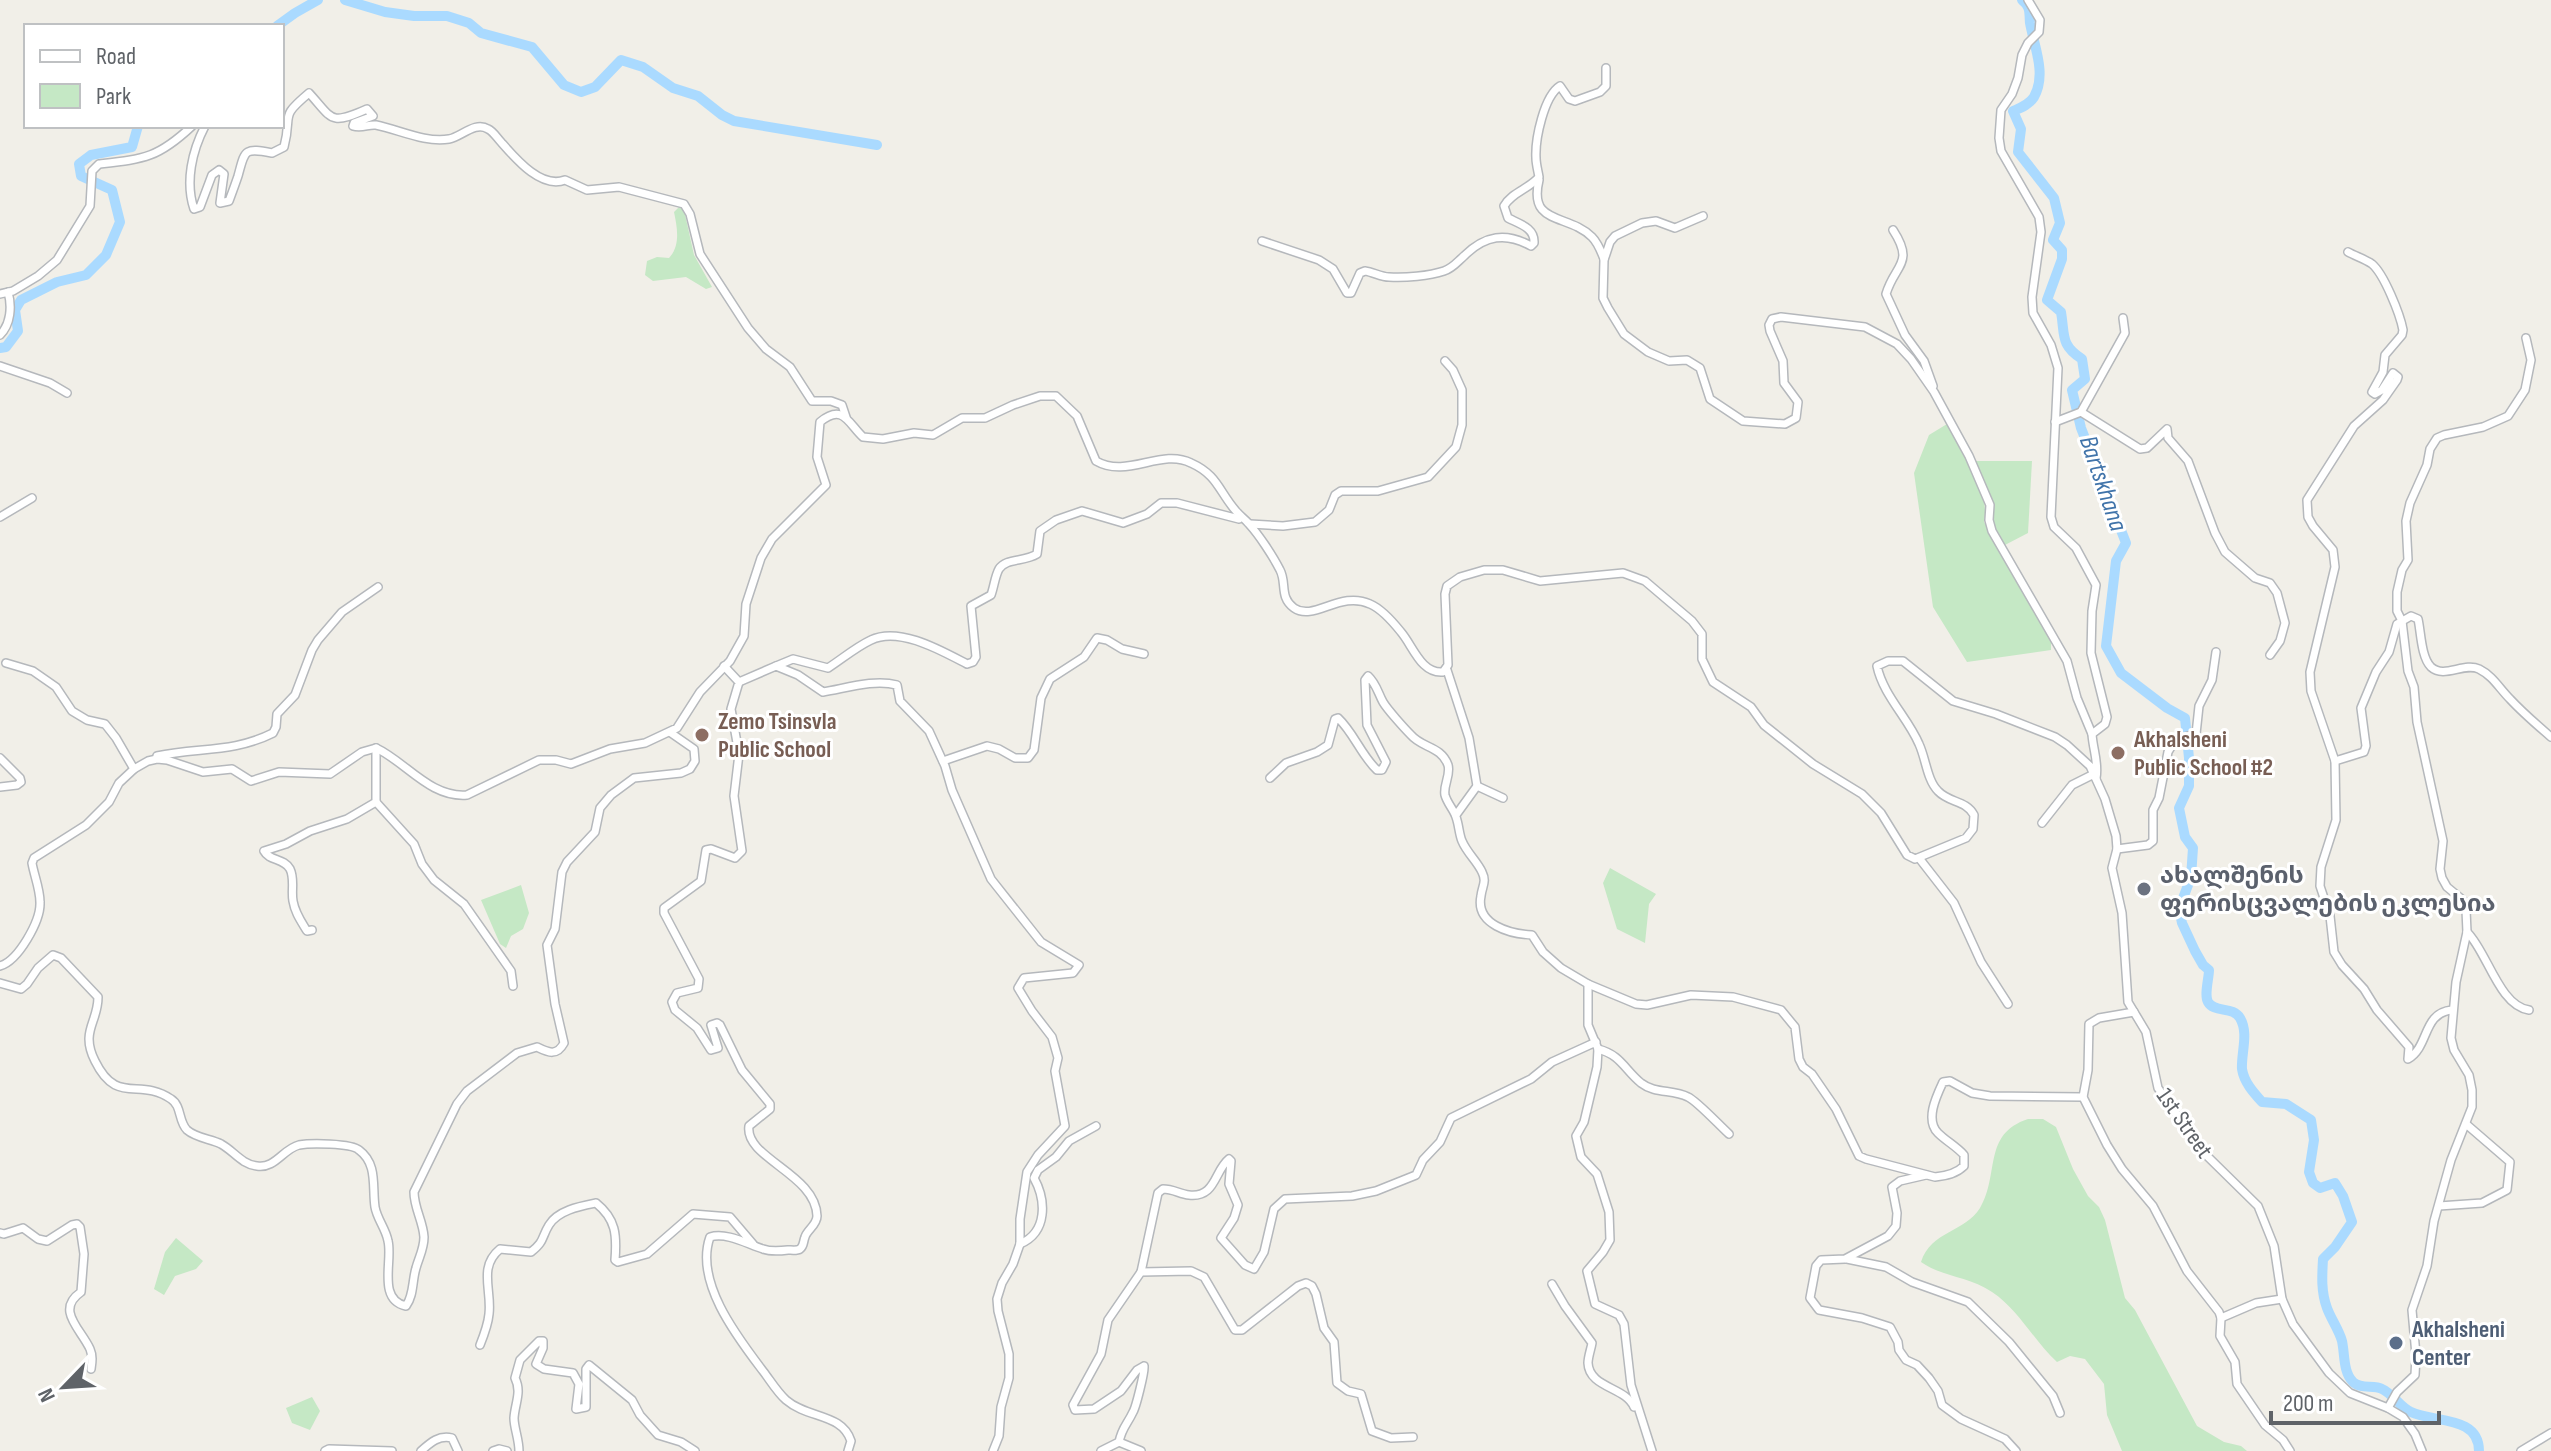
<svg xmlns="http://www.w3.org/2000/svg" width="2551" height="1451" font-family="'Sofia Sans Condensed','Noto Sans Georgian',sans-serif">
	<style>
		.green { fill: #c5e8c5 }
		.lines { fill: none; stroke-linecap: round; stroke-linejoin: round }
		.river { stroke: #aadaff; stroke-width: 10 }
		.minor-casing { stroke: #b5b8bc; stroke-width: 10 }
		.minor { stroke: #fff; stroke-width: 7 }
		.education-dot { fill: #8d6e63; stroke: #fff; stroke-width: 3 }
		.worship-dot { fill: #6b7280; stroke: #fff; stroke-width: 3 }
		.service-dot { fill: #5c6f8a; stroke: #fff; stroke-width: 3 }
		.labels { text-anchor: middle; stroke-width: 6; stroke-linejoin: round; paint-order: stroke }
		.education-label { font-size: 24px; font-weight: bold; fill: #785e54; stroke: #fff; text-anchor: start }
		.worship-label { font-size: 24px; font-weight: bold; fill: #5b616d; stroke: #fff; text-anchor: start }
		.street-label { font-size: 24px; fill: #5f6368; stroke: #fff }
		.service-label { font-size: 24px; font-weight: bold; fill: #4e5e75; stroke: #fff; text-anchor: start }
		.water-label { font-size: 26px; font-style: italic; fill: #4174aa; stroke: #fff }
	</style>
	<rect width="100%" height="100%" fill="#f1efe8"/>
	<g class="green">
		<path d="M679,207l5,3 10,45 18,32 -6,2 -20,-12 -33,4 -8,-6 2,-14 10,-4 12,1c12,-13 8,-31 5,-46z"/>
		<path d="M1947,424c14,28 44,65 37,98l67,115v13l-84,12 -34,-55 -19,-134 15,-38z"/>
		<polygon points="1975,461 2032,461 2028,533 2003,546 1997,538"/>
		<polygon points="1610,868 1656,894 1649,904 1645,943 1617,929 1603,883"/>
		<polygon points="521,885 529,913 523,929 511,936 506,948 500,944 481,900"/>
		<path d="M2028,1119h15l13,8 17,42 15,27 11,11 6,13 20,78 10,12 62,116 27,16 17,4 6,5h-125l-15,-36 -3,-31 -19,-25 -15,-3 -13,6c-23,-21 -39,-53 -65,-70 -24,-16 -50,-15 -71,-30 10,-31 44,-30 59,-54 20,-33 2,-74 48,-89z"/>
		<polygon points="176,1238 203,1261 196,1269 175,1276 164,1295 154,1289 165,1252"/>
		<polygon points="312,1397 320,1411 310,1430 292,1423 286,1408"/>
	</g>
	<g class="lines">
		<g class="river">
			<polyline points="345,0 385,12 414,16 447,16 469,23 481,33 532,47 564,85 581,92 595,87 621,60 643,67 673,88 698,96 722,115 734,121 877,145"/>
			<path d="M2022,0c9,7 7,12 8,23 4,23 17,51 4,74 -5,8 -14,11 -21,14l8,18 -3,23 36,46 6,25 -7,17 9,10v9l-15,41 14,12c4,23 -1,33 21,47l3,20 -13,11 9,38 45,115 -10,18 -10,85 15,27 46,35 18,10 4,40v28l-10,22 6,29 8,11 -2,29 -12,32 3,14 13,28 8,14 6,5c0,8 -5,25 -1,32 6,11 25,4 32,16 9,15 1,35 2,51 2,13 11,23 20,33l24,2 25,16 3,20 -5,32 4,11 7,5 15,-5 8,13 9,26 -17,25 -12,12c-1,17 -2,33 4,49 4,11 12,22 15,33 3,14 1,31 11,41 8,8 21,2 29,7 11,5 18,18 29,23 22,11 68,3 68,39"/>
			<polyline points="277,26 295,13 318,0"/>
			<polyline points="0,348 6,347 18,331 15,310 21,300 57,282 86,275 106,255 120,222 112,190 81,176 79,164 91,155 132,147 138,126"/>
		</g>
		<defs>
			<g id="minor">
				<path d="M2028,0l12,20 -1,12 -11,11 -6,12 -4,23 -6,16 -11,16 -2,28 2,13 38,66 2,15 -9,65 1,16 18,32 7,23 -7,149 3,10 22,21 20,37 -4,26 -1,42 16,64 -2,7 -13,10c1,16 7,29 4,44"/>
				<path d="M205,126c-13,25 -20,56 -11,83l6,-2 12,-32 7,-5 5,4 -4,29 9,-2c3,-8 6,-16 9,-25 7,-25 5,-29 34,-23l12,-6c9,-34 -6,-28 25,-54 24,26 20,33 58,16l6,7 -19,7 -1,3c9,3 15,-2 23,-1 24,5 49,18 73,14 12,-2 26,-18 39,-10 5,2 9,9 13,13 15,17 40,47 64,38l22,10 32,-3 65,17 6,10 10,40 48,74 18,21 24,18 22,34h19l11,4 4,12"/>
				<path d="M1539,180c-11,46 29,33 53,57 6,6 9,14 12,22"/>
				<polyline points="1703,216 1675,228 1656,221 1642,223 1615,236 1610,242 1604,260 1603,298 1608,308 1624,334 1648,352 1669,361 1687,360 1700,368 1710,399 1743,421 1785,424 1796,418 1798,402 1784,383 1783,361 1770,331 1769,325 1772,319 1781,317 1865,327 1897,344 1911,359 1934,392 1969,456 1990,505 1989,520 1992,531 2067,661 2077,698 2092,734"/>
				<path d="M1893,230c22,34 2,34 -7,64l19,41 19,26 9,25"/>
				<path d="M1262,241l57,19 14,9 14,24h4l9,-20 5,-2c8,1 16,6 24,6 16,1 40,-1 55,-6 9,-3 13,-9 20,-15 21,-21 42,-24 67,-10l3,-3c1,-15 -14,-19 -26,-25l-4,-12c8,-14 25,-17 35,-29 -1,-6 -3,-13 -3,-19 -1,-19 8,-62 24,-72l9,13 6,2 25,-9 6,-6v-18"/>
				<path d="M2348,252c7,4 17,7 24,12 12,10 28,50 31,66l-1,5 -17,20 -2,17 -11,20 3,2 7,-4 11,-17 5,4 -1,3 -14,20 -29,26 -47,74 1,17 5,9 20,24 2,17 -25,105 1,19 24,70 29,-9 2,-6 -5,-38 15,-36 13,-20 8,-28 14,-8 7,3c3,13 3,38 13,48 13,12 33,-5 48,2 14,7 20,19 31,30 12,13 27,26 41,38"/>
				<path d="M0,294l13,-3 25,-15 19,-16 33,-54 2,-35 7,-7c45,-5 59,-6 93,-38"/>
				<path d="M0,335c11,-11 12,-29 8,-43"/>
				<polyline points="0,366 50,383 67,393"/>
				<polyline points="2081,412 2140,449 2147,448 2167,429 2168,438 2188,461 2215,533 2225,552 2255,578 2270,583 2277,593 2285,623 2280,641 2270,655"/>
				<polyline points="2055,422 2081,412 2125,333 2123,318"/>
				<polyline points="0,517 32,498"/>
				<polyline points="1250,524 1283,526 1315,522 1329,510 1335,495 1341,491 1378,491 1428,477 1456,447 1462,425 1462,390 1453,370 1445,361"/>
				<polyline points="6,663 33,671 56,687 72,711 87,720 105,724 116,738 134,769"/>
				<path d="M724,666l15,16 -8,27 8,45 -5,42 8,55 -7,7 -24,-9 -5,1 -5,31 -37,27v5l35,66 -1,9 -21,5 -5,9 3,8 22,18 14,22 7,-2 -7,-23 6,-2 3,2 22,45 28,34v5l-21,17c-5,32 67,48 68,90 0,9 -10,14 -12,21 -2,5 -1,9 -5,12 -3,2 -9,1 -12,1 -8,1 -17,2 -25,-1 -16,-5 -36,-17 -53,-12 -16,45 28,101 53,134 7,9 14,21 23,29 22,19 56,13 65,41l-3,10"/>
				<path d="M776,666l17,-7 35,9c14,-9 28,-21 43,-28 28,-14 71,11 96,24l6,-2 3,-5 -5,-51 20,-11c3,-8 4,-19 8,-26 7,-11 25,-7 38,-15l3,-23 16,-11 26,-9 41,12 24,-9 14,-11h16l62,16"/>
				<polyline points="1447,670 1469,738 1477,786 1456,815"/>
				<path d="M739,682l37,-16 22,9 25,17c24,-4 51,-13 74,-7l3,16 29,30 16,35 7,24 39,89 50,63 38,23 -6,8 -49,5 -6,10 14,23 20,26 6,21 -3,13 10,55 -27,29 -11,17 -7,47v25l-7,20 -11,19 -5,16 1,12 11,43v24l-8,29 -2,29 -6,15"/>
				<path d="M157,756c42,-9 76,-3 116,-23l3,-6 1,-13 18,-19 17,-45 6,-10 24,-28 36,-25"/>
				<polyline points="0,758 20,778 21,782 17,785 0,787"/>
				<polyline points="943,761 987,746 999,749 1015,758 1028,758 1034,750 1041,698 1050,679 1084,657 1097,638 1107,640 1122,649 1144,654"/>
				<path d="M2335,761l1,59 -15,47 -1,19 10,30 4,36 8,13 22,24 13,21 32,37 -1,12c22,-13 14,-46 44,-49"/>
				<path d="M1270,778l16,-15 31,-11 11,-7 7,-26 3,-1c16,15 23,37 39,52h5l4,-8 -19,-37 -2,-45 3,-4c8,7 10,17 15,26 4,7 21,26 28,33 11,13 30,11 37,30 3,10 -5,20 -3,30 2,8 9,15 11,22 3,8 3,17 6,24 5,12 15,20 20,31 5,10 0,14 -1,24 -6,29 30,38 51,39l11,17 18,16 27,16 48,20 11,1 44,-10 42,2 48,13 14,17 4,32 4,8 9,7 24,35 23,47 7,3 69,18c11,-1 21,-3 29,-11v-11c-8,-9 -18,-14 -26,-22 -13,-13 -2,-36 5,-51l7,-1 22,12 18,3 93,1"/>
				<polyline points="1477,786 1503,798"/>
				<polyline points="376,802 414,844 422,864 434,880 464,904 511,971 513,986"/>
				<polyline points="2042,823 2072,785 2094,774"/>
				<polyline points="2117,849 2148,845 2153,841 2153,810 2159,798 2168,752 2176,739 2196,734 2199,706 2212,680 2216,652"/>
				<polyline points="1919,858 1954,903 1981,962 2008,1004"/>
				<path d="M312,930l-5,1c-6,-10 -12,-18 -14,-30 -2,-10 2,-22 -3,-32 -6,-11 -21,-8 -26,-18l22,-7 24,-13 37,-12 29,-17v-54"/>
				<path d="M2467,932c20,19 32,74 62,78"/>
				<path d="M0,966c18,-5 41,-45 40,-64 0,-13 -6,-27 -8,-39l2,-5 52,-33 23,-23 10,-19 15,-14 14,-8 9,-2 10,1 36,12 29,-3 19,12 28,-9 51,2 32,-22 14,-4c30,14 54,50 91,47l72,-35h17l15,4 39,-15 35,-6 32,-15 23,-36 30,-31 14,-25 2,-32 15,-46 11,-19 54,-54 -9,-28 3,-35c23,-19 28,1 43,15l20,2 31,-6 19,2 29,-17h23l28,-13 27,-9h16l21,20 19,45c31,18 65,-13 95,2 27,12 28,29 45,48 4,5 9,8 13,13 10,11 24,32 31,46 7,13 -1,27 14,38 20,14 46,-18 76,-4 12,5 23,18 31,28 12,14 20,42 42,40l5,-7 -3,-71 2,-8 13,-9 24,-7h19l37,11 83,-8 22,8 47,40 10,13v25l11,23 38,25 13,18 49,39 49,30 19,19 26,42 8,4 51,-21 7,-9 1,-14c-8,-15 -25,-12 -36,-24 -11,-11 -12,-32 -19,-47 -11,-26 -36,-49 -42,-78l11,-5h15l50,40 43,13 59,23 12,8 23,21 15,33 11,37 1,13 -5,19 10,45 6,89 18,30 12,56 46,65 54,53 16,40 8,53 11,25 36,49 21,20 38,15 15,9 12,17 7,17"/>
				<path d="M0,983l21,6 6,-5 11,-16 15,-13 8,3 37,39c0,26 -18,34 -3,64 22,45 44,16 76,38 11,7 7,22 16,31 9,8 24,9 34,14 13,7 20,20 36,22 18,3 26,-17 42,-21 11,-2 52,-2 60,5 19,14 13,37 16,57 2,12 11,22 13,34 5,19 -11,59 18,65 8,-11 6,-25 10,-38 3,-11 8,-19 8,-31 -1,-16 -10,-29 -10,-45l43,-88 10,-13 50,-38 20,-6c12,6 20,9 27,-4l-9,-39 -8,-59 8,-16 7,-57 5,-10 28,-30 5,-24 11,-13 23,-17 47,-5 9,-4 5,-8 -1,-12 -23,-16"/>
				<polyline points="1588,984 1588,1025 1598,1049 1597,1067 1584,1122 1576,1136 1581,1157 1597,1174 1609,1212 1610,1240 1603,1252 1587,1271 1595,1304 1619,1315 1624,1324 1631,1385 1652,1451"/>
				<polyline points="2134,1012 2099,1018 2089,1024 2088,1070 2083,1097 2107,1145 2122,1169 2153,1206 2187,1271 2219,1312 2221,1318 2220,1336 2235,1362 2237,1384 2265,1425 2283,1440 2290,1451"/>
				<path d="M1598,1049c23,6 26,20 43,34 14,11 32,6 47,14 9,4 32,29 41,37"/>
				<polyline points="1926,1175 1900,1181 1892,1187 1897,1213 1896,1226 1888,1236 1845,1259 1821,1260 1816,1266 1810,1298 1819,1310 1862,1318 1890,1327 1898,1342 1899,1350 1906,1360 1917,1365 1929,1378 1938,1391 1942,1405 1961,1419 2005,1439 2016,1451"/>
				<polyline points="2439,1206 2482,1203 2507,1190 2510,1162 2466,1124"/>
				<path d="M0,1233l4,1 19,-6 15,11 9,2 25,-16 5,-1 3,3 4,27 -3,38c-26,18 0,37 9,57 3,7 2,13 1,20"/>
				<path d="M1020,1244c28,-12 26,-44 14,-66l4,-8 18,-13 13,-16 27,-15"/>
				<polyline points="1847,1259 1886,1267 1912,1282 1968,1302 2009,1342 2053,1396 2060,1413"/>
				<path d="M1141,1272l17,-79 5,-4c10,0 17,5 26,6 27,3 25,-24 40,-36l2,2 -2,23 9,21 -4,13 -13,20 24,27 9,4 10,-17 10,-43 11,-10 67,-3 24,-5 40,-16 7,-15 17,-18 11,-24 80,-39 21,-17 44,-20"/>
				<path d="M1552,1284l13,22 27,37c-1,6 -4,14 -4,20 1,25 38,24 46,44"/>
				<polyline points="2221,1318 2256,1303 2282,1299"/>
				<path d="M480,1345c4,-10 8,-20 9,-31 3,-24 -11,-47 11,-65l31,3c14,-11 10,-14 18,-27 9,-15 32,-19 47,-22 20,16 21,32 19,57l3,2 29,-8 46,-40 37,3 23,27"/>
				<polyline points="2388,1408 2397,1392 2415,1375 2416,1355 2412,1310 2427,1266 2434,1221 2451,1160 2472,1107 2472,1090 2469,1075 2454,1050 2451,1038 2456,982 2467,932 2466,910 2464,901 2447,887 2442,878 2440,869 2443,841 2417,722 2414,687 2408,671 2402,621 2397,611 2397,592 2402,570 2408,560 2406,521 2410,503 2427,465 2430,449 2437,438 2444,435 2483,427 2508,416 2525,390 2531,360 2526,338"/>
				<polyline points="1119,1442 1141,1451"/>
				<polyline points="325,1451 329,1449 392,1451"/>
				<path d="M421,1451c10,-9 18,-16 31,-13l6,13"/>
				<polyline points="493,1451 499,1449 507,1451"/>
				<path d="M519,1451c0,-12 -5,-23 -5,-33 1,-15 8,-26 1,-40l5,-18 19,-19h4v7l-7,16 8,5 29,4 6,11 -3,25 10,-2v-38l3,-4 43,35 8,15 18,20 23,7 14,9"/>
				<path d="M1101,1451l18,-9c3,-15 8,-17 14,-30 3,-5 12,-41 11,-46l-7,4 -16,21 -27,18 -19,1 -2,-5 28,-51 7,-34 33,-48 50,-1 13,6 31,53h7l56,-44 8,-3 6,3 4,8 8,34 10,14 3,41 11,8 13,3 11,37 19,7 22,-1"/>
				<polyline points="2521,1451 2551,1433"/>
			</g>
		</defs>
		<use href="#minor" class="minor-casing"/>
		<use href="#minor" class="minor"/>
	</g>
	<g class="education-dot">
		<circle cx="702" cy="735" r="8"/>
		<circle cx="2118" cy="753" r="8"/>
	</g>
	<circle class="worship-dot" cx="2144" cy="889" r="8"/>
	<circle class="service-dot" cx="2396" cy="1343" r="8"/>
	<g class="labels">
		<g class="education-label">
			<text x="718" y="729">Zemo Tsinsvla<tspan x="718" dy="28">Public School</tspan></text>
			<text x="2134" y="747">Akhalsheni<tspan x="2134" dy="28">Public School #2</tspan></text>
		</g>
		<g class="worship-label">
			<text x="2160" y="883">ახალშენის<tspan x="2160" dy="28">ფერისცვალების ეკლესია</tspan></text>
		</g>
		<g class="street-label">
			<text transform="translate(2185 1123) rotate(55)" y="8">1st Street</text>
		</g>
		<g class="service-label">
			<text x="2412" y="1337">Akhalsheni<tspan x="2412" dy="28">Center</tspan></text>
		</g>
		<g class="water-label">
			<text transform="translate(2104 483) rotate(71)" y="9">Bartskhana</text>
		</g>
	</g>
	<rect x="24" y="24" width="260" height="104" fill="#ffffff" stroke="#bfc1c3" stroke-width="2"/>
	<rect x="40" y="50" width="40" height="12" fill="#ffffff" stroke="#bfc1c3" stroke-width="2"/>
	<text x="96" y="64" font-size="24" fill="#5f6368">Road</text>
	<rect x="40" y="84" width="40" height="24" fill="#c5e8c5" stroke="#bfc1c3" stroke-width="2"/>
	<text x="96" y="104" font-size="24" fill="#5f6368">Park</text>
	<g transform="translate(64 1387) rotate(245)" stroke="#ffffff" stroke-width="6" paint-order="stroke">
	<path d="M0-6L14 30L0 20L-14 30Z" fill="#5f6368"/>
	<text y="-12" font-size="22" font-weight="bold" text-anchor="middle" fill="#5f6368">N</text>
	</g>
	<path d="M2271 1411v12h168v-12" fill="none" stroke="#5f6368" stroke-width="4"/>
	<text x="2283" y="1411" font-size="24" fill="#5f6368" stroke="#ffffff" stroke-width="6" paint-order="stroke">200 m</text>
</svg>
